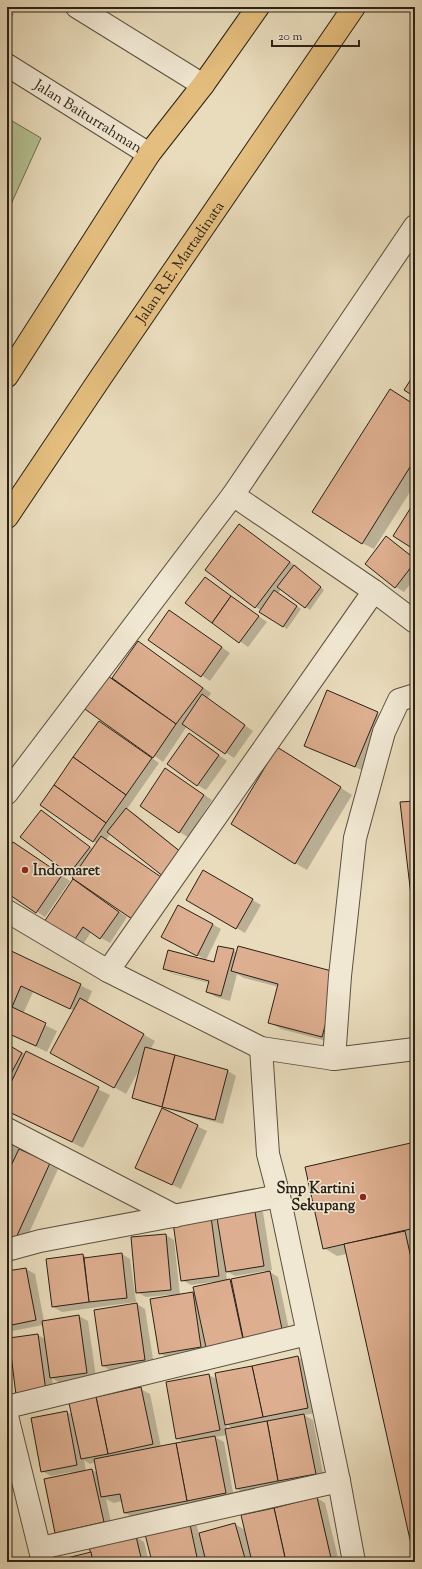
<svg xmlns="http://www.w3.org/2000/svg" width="422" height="1569" font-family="'Sorts Mill Goudy',serif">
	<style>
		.green { fill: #b4c192; stroke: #6e7154 }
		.shadow { fill: #0003; fill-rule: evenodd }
		.building { fill: #ddae8f; stroke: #292116 }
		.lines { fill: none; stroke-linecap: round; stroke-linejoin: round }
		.minor-casing { stroke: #595040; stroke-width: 24 }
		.highway-casing { stroke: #292116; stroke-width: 24 }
		.minor { stroke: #f1e8d3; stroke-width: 22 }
		.highway { stroke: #e4be7e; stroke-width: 22 }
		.poi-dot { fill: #8f2418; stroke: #f1e8d3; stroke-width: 1.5 }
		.labels { text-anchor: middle; stroke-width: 3; stroke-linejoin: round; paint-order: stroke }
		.street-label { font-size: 15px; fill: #292116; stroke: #f1e8d3 }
		.poi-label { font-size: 15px; font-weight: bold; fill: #292116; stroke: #f1e8d3; text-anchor: start }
	</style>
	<rect width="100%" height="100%" fill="#e9dcbc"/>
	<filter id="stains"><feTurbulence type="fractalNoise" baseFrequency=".005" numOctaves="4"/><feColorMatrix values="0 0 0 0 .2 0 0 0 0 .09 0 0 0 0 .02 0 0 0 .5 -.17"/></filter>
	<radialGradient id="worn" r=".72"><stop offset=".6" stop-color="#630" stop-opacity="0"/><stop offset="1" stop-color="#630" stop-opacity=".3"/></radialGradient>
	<polygon class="green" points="7,118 41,138 7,213"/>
	<g class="shadow">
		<polygon points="7,9 14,14 7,27"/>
		<polygon points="402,396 415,405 415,484 374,549 362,543"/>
		<polygon points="239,525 297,567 297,568 324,590 310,610 281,589 278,593 301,609 287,629 256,607"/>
		<polygon points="386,537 415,558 415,578 404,592 396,587 366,564"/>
		<polygon points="205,578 267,622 248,647 187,603"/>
		<polygon points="170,611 230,653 210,681 150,640"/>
		<polygon points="138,642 211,693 207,699 253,731 234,758 187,726 163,762 84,706 112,679"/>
		<polygon points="328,691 386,718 364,771 305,745"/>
		<polygon points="99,722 159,763 127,809 135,814 190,859 111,833 106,840 169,883 75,876 22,837 41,811 93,849 97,843 93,841"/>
		<polygon points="198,739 227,761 206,790 197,785"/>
		<polygon points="289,755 352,795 307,870 295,863"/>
		<polygon points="166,769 212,800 188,837 179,832"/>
		<polygon points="414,774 415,774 415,788"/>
		<polygon points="22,848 70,881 45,917 7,891 7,852"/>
		<polygon points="203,871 261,905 245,933 187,899"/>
		<polygon points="82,886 127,917 110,943 91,932 80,949 43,925"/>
		<polygon points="179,906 221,929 206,960 171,941"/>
		<polygon points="7,950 92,991 87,1003 155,1041 150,1050 228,1071 236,1076 223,1124 142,1102 133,1097 140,1068 126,1094 52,1052 75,1011 33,992 23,1014 57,1031 47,1052 7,1033"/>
		<path d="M233,950l4,3 102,21 -5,69 -53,-14 -12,-7 10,-35 -35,-9 -7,-4 -7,27 -14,-4 -9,-5 2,-9 -36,-9 -9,-5 51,-5zM172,971l42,11 -1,1 -41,-10z"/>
		<polygon points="7,1045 110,1095 83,1148 7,1110"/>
		<polygon points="162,1109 207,1131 181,1189 145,1172"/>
		<polygon points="7,1138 20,1145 18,1149 58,1169 24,1244 7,1236"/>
		<polygon points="415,1143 415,1561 347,1254 337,1256 324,1248"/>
		<path d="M254,1207l9,5 9,58 -4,1 10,6 13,62 -123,19 -8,-5 9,-58 -23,2 -9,-5 29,-57 8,5 6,55 13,-2 3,2 17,-11v-2l-22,3 -9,-5 29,-62 8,4zM226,1271l9,5 30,-5v2l-32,8 -6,-1z"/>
		<polygon points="122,1254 130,1259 136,1302 62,1312 53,1307 83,1255 90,1259"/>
		<polygon points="26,1269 35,1274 44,1321 79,1316 88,1321 96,1377 60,1383 52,1378 54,1396 25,1399 38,1335 45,1339 43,1325 7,1332 7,1272"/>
		<polygon points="137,1304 145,1309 154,1365 111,1371 103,1366"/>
		<path d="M298,1357l8,5 10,51 -12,2 9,5 11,59 -78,15 -9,-5 -10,-54 -12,2 9,5 10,56 -98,21 -11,-6 -3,-12 -8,2 -8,-4 6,28 -47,10 -9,-5 15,-60 -20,4 -9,-5 25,-59 6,3 68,-26 9,5 11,53 24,-4 -8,-5 32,-63 8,4zM226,1424l8,5 -6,1zM84,1460l6,4 5,-2 3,11 -6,-3 -6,1z"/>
		<polygon points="317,1498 325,1503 339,1562 207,1562 207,1560 205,1560 206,1562 153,1562 189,1521 197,1526 199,1534 235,1524 245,1530"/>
		<polygon points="136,1537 144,1542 149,1562 54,1562 92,1553"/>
	</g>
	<g class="building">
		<polygon points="415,373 415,397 404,390"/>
		<polygon points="390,389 415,405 415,459 362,544 312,512"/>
		<polygon points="415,501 415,550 393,536"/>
		<polygon points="239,524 290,562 255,608 205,570"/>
		<polygon points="386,536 415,559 415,562 395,588 365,564"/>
		<polygon points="294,565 321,587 305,608 277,587"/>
		<polygon points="205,577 231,596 212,623 185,603"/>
		<polygon points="274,590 297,606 283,627 259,612"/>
		<polygon points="231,596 259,616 239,643 212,623"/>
		<polygon points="169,610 222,647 201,677 148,640"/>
		<polygon points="138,641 203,688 176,724 112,678"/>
		<polygon points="105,674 176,724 153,758 82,707"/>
		<polygon points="327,690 378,712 355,767 304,746"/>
		<polygon points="202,694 245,725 225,754 182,724"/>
		<polygon points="99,721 152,758 126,795 73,757"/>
		<polygon points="189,733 219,755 197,786 167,764"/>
		<polygon points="277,747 341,787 295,864 231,824"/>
		<polygon points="73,757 126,795 106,823 54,785"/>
		<polygon points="165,768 204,795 179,833 140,806"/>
		<polygon points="54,785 106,823 93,842 40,805"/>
		<polygon points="415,801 415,904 412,904 400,802"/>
		<polygon points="126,808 182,853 164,877 107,832"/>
		<polygon points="41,810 90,847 69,874 20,837"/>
		<polygon points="101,836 161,877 132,919 72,878"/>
		<polygon points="13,842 62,875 36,913 7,893 7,851"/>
		<polygon points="203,870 253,899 236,929 186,900"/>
		<polygon points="73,879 119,912 100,939 83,927 71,945 42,925"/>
		<polygon points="178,905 213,924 197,956 161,937"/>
		<polygon points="218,946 234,949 221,996 206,992 209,981 163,969 168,950 214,962"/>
		<polygon points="238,946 339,973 322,1037 268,1023 278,984 231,971"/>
		<polygon points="7,949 81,984 70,1009 21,986 12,1007 46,1023 36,1046 7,1033"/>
		<polygon points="80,998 144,1034 114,1088 50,1053"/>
		<polygon points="7,1044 22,1053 7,1081"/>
		<polygon points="145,1047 175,1055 162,1107 132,1098"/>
		<polygon points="26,1051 99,1087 72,1142 7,1111 7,1091"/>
		<polygon points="175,1055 228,1070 215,1120 162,1107"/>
		<polygon points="162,1108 198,1125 172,1185 135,1168"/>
		<polygon points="415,1142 415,1228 323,1249 305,1167"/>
		<polygon points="19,1149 50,1163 15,1240 7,1236 7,1174"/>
		<polygon points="254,1206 264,1266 226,1272 216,1212"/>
		<polygon points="211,1217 219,1276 181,1281 173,1222"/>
		<polygon points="405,1231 415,1276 415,1562 344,1244"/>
		<polygon points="166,1234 171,1290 136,1293 131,1237"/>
		<polygon points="122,1253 127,1298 89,1302 84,1258"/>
		<polygon points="83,1254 89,1302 52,1307 46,1259"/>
		<polygon points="26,1268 36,1320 7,1326 7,1271"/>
		<polygon points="270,1271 283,1334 244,1342 231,1279"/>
		<polygon points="230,1279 244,1344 207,1352 193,1287"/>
		<polygon points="193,1292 201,1347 159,1354 150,1299"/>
		<polygon points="137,1303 145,1360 102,1366 94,1310"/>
		<polygon points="79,1315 87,1373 50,1378 42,1321"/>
		<polygon points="38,1334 46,1391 16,1395 9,1338"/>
		<polygon points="298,1356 308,1408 263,1417 252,1366"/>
		<polygon points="252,1366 263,1417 225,1425 215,1373"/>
		<polygon points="209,1374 220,1430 176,1439 166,1382"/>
		<polygon points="141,1387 153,1444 108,1454 96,1397"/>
		<polygon points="96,1397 108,1454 81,1459 69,1403"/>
		<polygon points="67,1411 77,1465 41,1472 31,1418"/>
		<polygon points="304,1414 316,1474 278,1481 267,1421"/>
		<polygon points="267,1421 278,1481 236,1489 225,1429"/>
		<polygon points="215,1436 226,1493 187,1501 176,1443"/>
		<polygon points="176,1443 187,1501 124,1513 120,1494 101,1497 94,1459"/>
		<polygon points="92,1469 104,1522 55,1533 44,1479"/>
		<polygon points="317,1497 331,1558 317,1562 286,1562 274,1508"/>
		<polygon points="274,1508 286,1562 252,1562 241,1515"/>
		<polygon points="189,1520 198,1562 152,1562 144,1530"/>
		<polygon points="235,1523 246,1562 206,1562 199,1533"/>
		<polygon points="136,1536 142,1562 93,1562 89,1547"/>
		<polygon points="91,1552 93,1562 51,1562"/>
	</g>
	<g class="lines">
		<defs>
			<g id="minor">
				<polyline points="77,7 203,85"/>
				<path id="s1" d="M7,65l142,89"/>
				<polyline points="233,495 374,591 415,622"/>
				<polyline points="7,793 233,495 415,226"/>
				<polyline points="7,911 108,971 261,1048 334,1059 415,1049"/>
				<polyline points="108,971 374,591"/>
				<polyline points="261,1048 268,1154 279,1196 339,1481 354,1562"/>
				<polyline points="334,1059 340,976 355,838 384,732 399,700 415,695"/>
				<polyline points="7,1129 175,1216"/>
				<polyline points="7,1250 40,1241 279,1196"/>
				<polyline points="7,1407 307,1334"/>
				<polyline points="7,1416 43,1562"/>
				<polyline points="41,1548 339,1481"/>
			</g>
			<g id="highway">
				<polyline points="7,376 149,154 203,85 258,7"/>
				<path id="s2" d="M7,517l94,-140 253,-370"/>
			</g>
		</defs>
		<use href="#minor" class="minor-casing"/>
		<use href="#highway" class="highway-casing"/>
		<use href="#minor" class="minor"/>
		<use href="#highway" class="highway"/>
	</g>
	<g class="poi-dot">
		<circle cx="25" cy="870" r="4"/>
		<circle cx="363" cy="1197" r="4"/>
	</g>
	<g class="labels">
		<g class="street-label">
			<text dy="5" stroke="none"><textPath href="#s1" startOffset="96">Jalan Baiturrahman</textPath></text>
			<text dy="5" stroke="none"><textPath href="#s2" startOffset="308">Jalan R.E. Martadinata</textPath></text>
		</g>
		<g class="poi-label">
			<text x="33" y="875">Indomaret</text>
			<text x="355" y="1193" text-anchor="end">Smp Kartini<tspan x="355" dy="17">Sekupang</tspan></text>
		</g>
	</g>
	<rect width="422" height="1569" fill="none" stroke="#e9dcbc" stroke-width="24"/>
	<rect x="8" y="8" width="406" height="1553" fill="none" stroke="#292116" stroke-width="2"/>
	<rect x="12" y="12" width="398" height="1545" fill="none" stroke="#292116"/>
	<path d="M272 40v6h87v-6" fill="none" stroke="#292116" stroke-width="2"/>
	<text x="278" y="40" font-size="12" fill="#292116" stroke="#f1e8d3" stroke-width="3" paint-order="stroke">20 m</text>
	<rect width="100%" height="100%" filter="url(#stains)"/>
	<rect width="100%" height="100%" fill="url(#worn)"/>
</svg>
